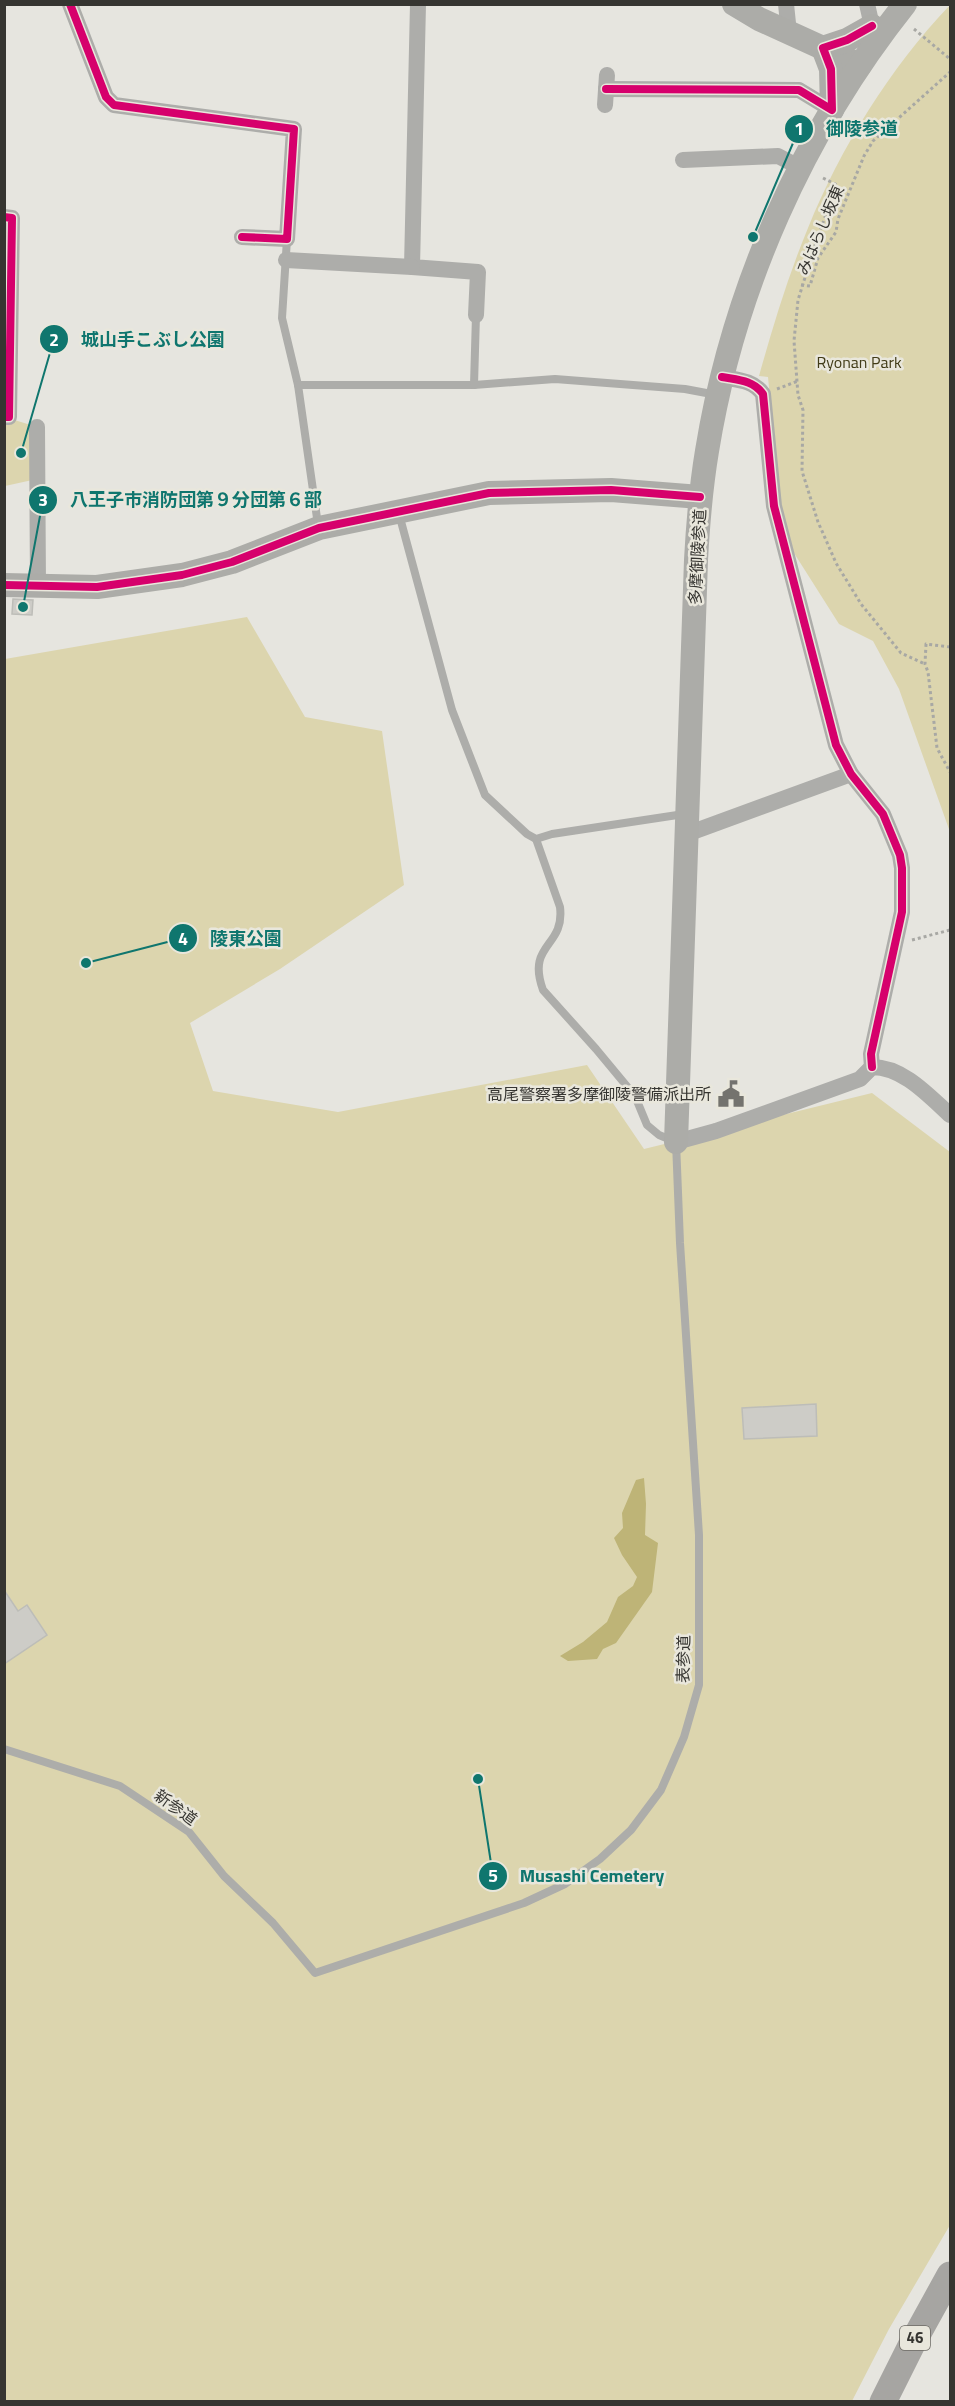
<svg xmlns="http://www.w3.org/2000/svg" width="955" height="2406" font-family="'Titillium Web','Noto Sans JP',sans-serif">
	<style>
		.green { fill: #dcd5ae }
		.water { fill: #beb477 }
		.building { fill: #cdccc7; stroke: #bdbdb8; stroke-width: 1.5 }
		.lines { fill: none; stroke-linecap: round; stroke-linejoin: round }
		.path { stroke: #a8a8a4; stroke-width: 3; stroke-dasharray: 3 3; stroke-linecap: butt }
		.lane { stroke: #adadaa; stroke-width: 8 }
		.street { stroke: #adadaa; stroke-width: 16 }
		.secondary { stroke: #acaca8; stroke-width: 24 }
		.primary { stroke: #a6a5a2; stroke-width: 27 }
		.cycleway-casing { stroke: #e9e7dc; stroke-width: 11 }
		.cycleway { stroke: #d6006c; stroke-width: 8 }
		.labels { text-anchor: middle; stroke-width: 5; stroke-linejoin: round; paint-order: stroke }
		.shield { fill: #e9e7dc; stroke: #6c6a64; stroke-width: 1.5 }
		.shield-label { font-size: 15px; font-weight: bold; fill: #363531 }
		.street-label { font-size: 16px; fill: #363531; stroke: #e9e7dc }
		.park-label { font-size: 16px; fill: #413b17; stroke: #e9e7dc }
		.poi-label { font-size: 16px; fill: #363531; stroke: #e9e7dc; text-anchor: end }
		.leader { fill: none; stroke: #0f766e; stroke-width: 2 }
		.callout-dot { fill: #0f766e; stroke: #e9e7dc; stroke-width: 2 }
		.mark-label { font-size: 18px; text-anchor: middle; font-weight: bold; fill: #fff }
		.callout-label { font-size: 18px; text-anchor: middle; font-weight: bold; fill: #0f766e; stroke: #e9e7dc; stroke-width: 5; stroke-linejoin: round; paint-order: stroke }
	</style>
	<rect width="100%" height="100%" fill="#e6e5df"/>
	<g class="green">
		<path d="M950,5v827l-51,-143 -26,-48 -34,-17 -45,-71 -14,-51 -12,-125 -9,-1c14,-50 29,-100 49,-148 33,-81 82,-160 142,-223z"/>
		<polygon points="5,417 37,427 37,479 5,486"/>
		<polygon points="247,617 305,717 382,731 404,885 280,969 190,1023 213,1091 338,1112 587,1065 644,1149 872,1093 950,1152 950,2225 889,2329 852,2401 5,2401 5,659"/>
	</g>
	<polygon class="water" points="644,1478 646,1504 645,1535 658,1543 652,1592 616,1643 603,1649 597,1659 568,1661 560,1656 583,1642 607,1622 618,1597 633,1586 637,1577 622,1555 614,1538 623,1528 622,1513 636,1480"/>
	<g class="building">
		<polygon points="13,599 33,600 32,615 12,614"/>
		<polygon points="816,1404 817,1436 744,1439 742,1408"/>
		<polygon points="4,1590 18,1611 27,1605 47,1635 4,1664"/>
	</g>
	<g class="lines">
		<g class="path">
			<polyline points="914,29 950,59"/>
			<polyline points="823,178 837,185 818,236 798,300 794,341 798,395 803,410 802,471 818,522 836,563 861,604 901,653 925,664"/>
			<polyline points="801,285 810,286 818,258 836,232 838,219 864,156 873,141 950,72"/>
			<polyline points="777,389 798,381"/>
			<polyline points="950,647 926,644 925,664 928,672 937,748 950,772"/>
			<polyline points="912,940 950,930"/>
		</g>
		<g class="lane">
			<polyline points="287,239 282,318 298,385 318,525"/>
			<polyline points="298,385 474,385 555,379 685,389 717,395"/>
			<polyline points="474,385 476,315"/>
			<polyline points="399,514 452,710 485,795 527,834 536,839 552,834 684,814"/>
			<path d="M4,1749l116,37 69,46 35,44 49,47 42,50 209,-70 41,-19 35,-25 31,-29 30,-40 23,-53 15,-52v-150l-19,-292 -4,-101 -17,-7 -12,-10 -12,-29 -39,-47 -53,-59c-17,-47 22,-42 17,-83l-24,-68"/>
		</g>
		<g class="street">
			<polyline points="70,4 106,97 114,105 294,129 287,239 242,237"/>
			<polyline points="418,4 412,267 478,272 476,315"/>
			<polyline points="786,4 789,33"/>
			<polyline points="867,4 872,26 880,31"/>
			<polyline points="606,89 799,90 832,110"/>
			<polyline points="605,105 607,75"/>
			<polyline points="683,160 778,156 801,168"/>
			<polyline points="4,217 12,218 9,417 4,417"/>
			<polyline points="286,260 412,267"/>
			<path d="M722,377c16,3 31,3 41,17l11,112 62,239 15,29 32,40 17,41 2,13v44l-31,142 1,13"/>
			<polyline points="37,427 38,587"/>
			<polyline points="687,834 851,774"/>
			<path d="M676,1142l40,-11 144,-52 12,-12c31,0 56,28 78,48"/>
		</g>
		<g class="secondary">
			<polyline points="734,4 759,19 860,65"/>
			<polyline points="832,110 831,69 823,48 847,40 872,26"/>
			<polyline points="4,585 97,587 182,575 232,562 319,528 489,493 611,490 700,497"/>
			<path d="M676,1142l20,-582c2,-37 5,-73 11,-109 26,-161 96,-319 198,-447"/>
		</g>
		<polyline class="primary" points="883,2402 912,2344 950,2275"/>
		<defs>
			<g id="cycleway">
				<polyline points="70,4 106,97 114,105 294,129 287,239 242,237"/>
				<polyline points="606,89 799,90 832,110 831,69 823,48 847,40 872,26"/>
				<polyline points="4,217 12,218 9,417 4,417"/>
				<path d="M722,377c16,3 31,3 41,17l11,112 62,239 15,29 32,40 17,41 2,13v44l-31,142 1,13"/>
				<polyline points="4,585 97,587 182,575 232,562 319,528 489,493 611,490 700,497"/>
			</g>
		</defs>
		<use href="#cycleway" class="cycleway-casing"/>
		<use href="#cycleway" class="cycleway"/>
	</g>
	<defs>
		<symbol id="civic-bare" viewBox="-9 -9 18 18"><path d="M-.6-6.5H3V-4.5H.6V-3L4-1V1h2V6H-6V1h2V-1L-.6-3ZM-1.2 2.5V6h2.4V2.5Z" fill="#74736e" stroke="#e9e7dc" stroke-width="2.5" paint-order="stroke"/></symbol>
	</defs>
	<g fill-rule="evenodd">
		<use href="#civic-bare" x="712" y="1075" width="38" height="38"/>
	</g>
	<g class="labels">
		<rect class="shield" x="900" y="2326" width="30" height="24" rx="4.5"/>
		<g class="shield-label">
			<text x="915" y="2343">46</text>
		</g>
		<g class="street-label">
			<text transform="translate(820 230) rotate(-67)" y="6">みはらし坂東</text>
			<text transform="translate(697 557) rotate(-87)" y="6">多摩御陵参道</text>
			<text transform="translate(683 1659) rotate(-89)" y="6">表参道</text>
			<text transform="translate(176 1807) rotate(36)" y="6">新参道</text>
		</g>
		<g class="park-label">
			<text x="859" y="368">Ryonan Park</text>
		</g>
		<g class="poi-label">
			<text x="711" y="1100">高尾警察署多摩御陵警備派出所</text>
		</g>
	</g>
	<path class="leader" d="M753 237L799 129M21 453L54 339M23 607L43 500M86 963L183 938M478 1779L493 1876"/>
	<g class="callout-dot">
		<circle cx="753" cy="237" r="6"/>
		<circle cx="21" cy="453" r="6"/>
		<circle cx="23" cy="607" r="6"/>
		<circle cx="86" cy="963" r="6"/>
		<circle cx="478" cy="1779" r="6"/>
		<circle cx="799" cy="129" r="15"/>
		<circle cx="54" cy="339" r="15"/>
		<circle cx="43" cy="500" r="15"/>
		<circle cx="183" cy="938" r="15"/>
		<circle cx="493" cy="1876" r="15"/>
	</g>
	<g class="mark-label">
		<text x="799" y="135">1</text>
		<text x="54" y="346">2</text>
		<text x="43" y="506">3</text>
		<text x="183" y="945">4</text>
		<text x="493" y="1882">5</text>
	</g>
	<g class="callout-label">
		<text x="862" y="135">御陵参道</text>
		<text x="153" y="346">城山手こぶし公園</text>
		<text x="196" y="506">八王子市消防団第９分団第６部</text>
		<text x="246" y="945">陵東公園</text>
		<text x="592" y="1882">Musashi Cemetery</text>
	</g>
	<rect width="955" height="2406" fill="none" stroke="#363531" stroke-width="12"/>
</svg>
